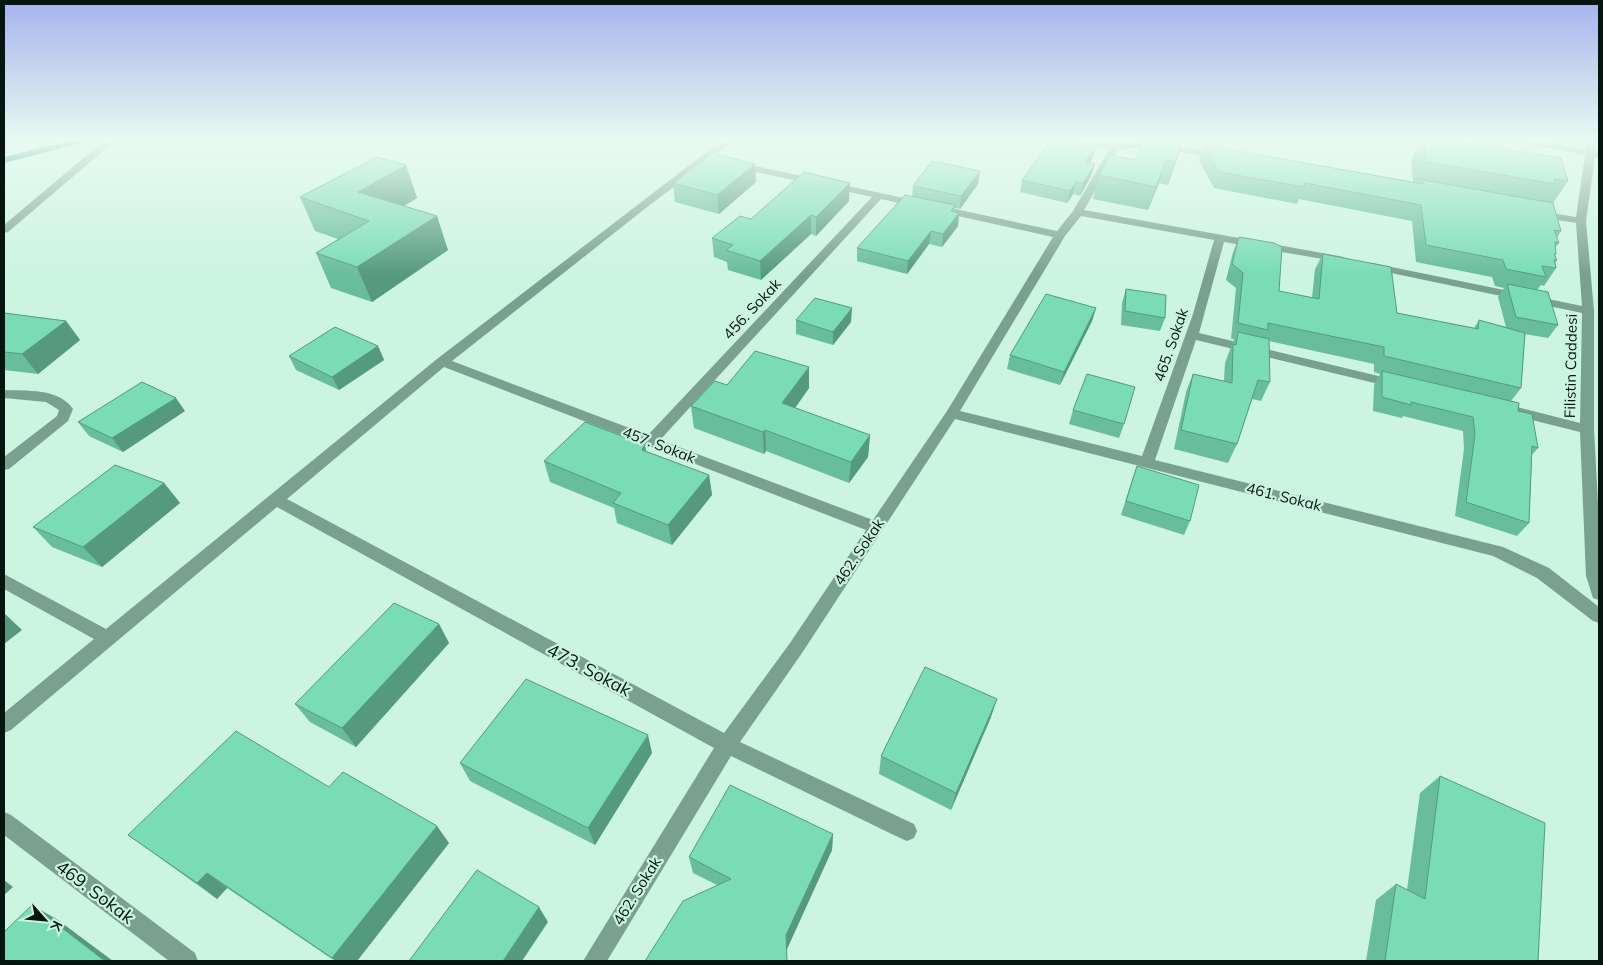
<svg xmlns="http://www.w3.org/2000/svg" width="1603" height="965" font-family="Mulish,sans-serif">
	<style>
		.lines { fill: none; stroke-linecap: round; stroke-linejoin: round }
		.minor { fill: #7aa090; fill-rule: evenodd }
		.major { fill: #006348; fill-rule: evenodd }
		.wall { fill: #68bd9c }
		.shaded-wall { fill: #559a7f }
		.building { fill: #79dcb5; stroke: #559a7f }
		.labels { text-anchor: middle; stroke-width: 4.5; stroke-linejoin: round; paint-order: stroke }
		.street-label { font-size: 15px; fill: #06150f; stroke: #cbf4e1 }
		.near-street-label { font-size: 18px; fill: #06150f; stroke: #cbf4e1 }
	</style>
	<rect width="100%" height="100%" fill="#cbf4e1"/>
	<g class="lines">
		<g class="minor">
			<polygon points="105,140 116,140 8,232 4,233 4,225"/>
			<path d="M722,140h11l-23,20 -59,44 -199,157 196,74 224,-238 -135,-29 -5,-3 2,-2 3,-1 320,69 16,-20 37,-63 -33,-5 -5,-3h22l19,3 1,-3h10l-2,3 24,-2 75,13 5,3 -2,2 -78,-12 -27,2 -35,61 260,47 2,2 -6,3 -116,-20 -25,91 196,47 7,4 -7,4 -199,-48 -41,120 348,87 46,21 50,39v16l-6,-2 -56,-43 -44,-22 -538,-137 -153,234 -62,89 174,82 3,7 -3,7 -7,3 -7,-3 -169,-82 -124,205h-24l131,-213 -437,-241 -266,223 -7,3v-20l90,-74 -90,-50v-15l102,55 331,-270zM881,199l172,38 -106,174 -74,109 -213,-80zM1081,216l133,24 -21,74 -51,142 -182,-45 105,-175zM444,367l422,163 -76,113 -66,90 -437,-234z"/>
			<polygon points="1519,140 1538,140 1586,150 1587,140 1597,140 1595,151 1599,152 1599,158 1595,157 1586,221 1594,311 1594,429 1599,522 1599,600 1593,598 1586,576 1580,432 1508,414 1506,411 1508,408 1513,406 1580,423 1582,313 1372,269 1366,266 1372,263 1582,306 1576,223 1539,217 1534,214 1539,211 1576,217 1585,155 1524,143"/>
			<path d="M4,390c22,1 55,-2 69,19l-5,12 -59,48 -5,1v-13l53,-41 2,-6 -13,-8 -42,-4z"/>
			<polygon points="4,812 11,815 195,953 198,961 169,961 4,835"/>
		</g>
		<g class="major">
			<polygon points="4,140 18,140 4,145"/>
			<polygon points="72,140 88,140 86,142 4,163 4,157"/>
		</g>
	</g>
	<g class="wall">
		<polygon points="1422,140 1447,140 1568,181 1553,203 1561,231 1557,238 1559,243 1555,248 1556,254 1555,256 1557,260 1555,263 1556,268 1544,286 1541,285 1537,290 1558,325 1548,338 1525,334 1521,388 1511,401 1518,411 1538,448 1532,455 1529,523 1517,536 1455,516 1464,449 1463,431 1403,416 1402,418 1373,411 1374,385 1380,374 1374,372 1374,364 1269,341 1270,382 1261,401 1252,399 1237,444 1228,463 1174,449 1186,392 1193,374 1224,381 1225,363 1234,339 1231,339 1236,288 1226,280 1233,252 1239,237 1279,291 1312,298 1315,269 1323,254 1397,313 1474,328 1479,320 1506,327 1498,297 1504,288 1495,286 1492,277 1416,262 1412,221 1299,199 1297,204 1214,188 1199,160 1204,145 1413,182 1411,160"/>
		<polygon points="1178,156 1168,185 1159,183 1148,210 1093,199 1099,175 1135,160"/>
		<polygon points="1093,158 1090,163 1091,176 1080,196 1073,194 1067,203 1020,192 1022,180"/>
		<polygon points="756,182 719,214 675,202 673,183"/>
		<polygon points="978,184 960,209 955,208 954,212 959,213 958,226 942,247 929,244 907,274 857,261 857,248 912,197 913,186"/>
		<polygon points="300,197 417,198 404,206 448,250 372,302 331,288 316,253 338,239 315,231"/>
		<polygon points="849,201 816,236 811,234 761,280 728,270 727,262 714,257 712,238 751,219"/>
		<polygon points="1126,289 1165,318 1160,331 1121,325 1122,303"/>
		<polygon points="1096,308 1092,321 1060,385 1007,369 1010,355"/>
		<polygon points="4,313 66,321 80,340 38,374 4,370"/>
		<polygon points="796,320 851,322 833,345 796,334"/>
		<polygon points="378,346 384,360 339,390 296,370 289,356"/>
		<polygon points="727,385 809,388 795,408 870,435 868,457 849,483 766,451 764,454 694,428 691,406"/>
		<polygon points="1073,410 1124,424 1119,438 1069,424"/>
		<polygon points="185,411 123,452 89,436 78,422"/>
		<polygon points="646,451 709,475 712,495 672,545 617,523 614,508 550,482 544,461"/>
		<polygon points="1137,466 1190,521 1184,535 1121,515 1132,480"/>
		<polygon points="164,483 180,503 102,567 52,547 33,527"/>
		<polygon points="439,624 449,643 356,747 310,722 295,704"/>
		<polygon points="991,717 951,810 879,774 881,756"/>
		<polygon points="652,753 595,845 470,781 460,763"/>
		<polygon points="1440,776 1538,961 1366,961 1376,900 1396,884 1407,890 1420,793"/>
		<polygon points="329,787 449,843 357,961 335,961 227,888 217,899 128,835"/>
		<polygon points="833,834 832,850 787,949 717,885 693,873 689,857"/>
	</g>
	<g class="shaded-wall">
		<polygon points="1183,140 1178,156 1168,185 1175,162"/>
		<polygon points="1096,146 1093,158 1082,174 1085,162"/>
		<polygon points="1166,160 1159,183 1148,210 1156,187"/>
		<polygon points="755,164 756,182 719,214 717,195"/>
		<polygon points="1095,164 1091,176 1080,196 1083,183"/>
		<polygon points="406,165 417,198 371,225 358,192"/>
		<polygon points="980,171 978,184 960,209 961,196"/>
		<polygon points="1076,182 1073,194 1067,203 1070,191"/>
		<polygon points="850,183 849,201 816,236 816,217"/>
		<polygon points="959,213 958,226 942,247 943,234"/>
		<polygon points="811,215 811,234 761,280 760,261"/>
		<polygon points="437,216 448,250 372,302 357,267"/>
		<polygon points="931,231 929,244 907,274 908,261"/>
		<polygon points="852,308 851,322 833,345 833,332"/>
		<polygon points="1096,308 1092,321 1060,385 1064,372"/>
		<polygon points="66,321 80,340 38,374 22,354"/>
		<polygon points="378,346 384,360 339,390 332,377"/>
		<polygon points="809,367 809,388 783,425 782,403"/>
		<polygon points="176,398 185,411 123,452 112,438"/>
		<polygon points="765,430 766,451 764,454 763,432"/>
		<polygon points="870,435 868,457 849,483 851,462"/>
		<polygon points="645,445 649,466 642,450"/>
		<polygon points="709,475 712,495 672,545 668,525"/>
		<polygon points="164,483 180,503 102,567 83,547"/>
		<polygon points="4,613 22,630 4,644"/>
		<polygon points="439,624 449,643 356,747 342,728"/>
		<polygon points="997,699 991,717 951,810 956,793"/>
		<polygon points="648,735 652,753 595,845 588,828"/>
		<polygon points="437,826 449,843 357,961 337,961 332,958"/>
		<polygon points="833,834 832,850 787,949 786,935"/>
		<polygon points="207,873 227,888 217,899 197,883"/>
		<polygon points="4,880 13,887 4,895"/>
		<polygon points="32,905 58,920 113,961 105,961"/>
		<polygon points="539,907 548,922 522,961 503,961"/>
	</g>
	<g class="building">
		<polygon points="1051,140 1068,140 1096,146 1085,162 1095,164 1083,183 1076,182 1070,191 1022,180"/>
		<polygon points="1143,140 1183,140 1175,162 1166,160 1156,187 1099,175 1110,155 1135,160"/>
		<polygon points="1424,140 1447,140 1561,158 1568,181 1554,179 1555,184 1426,162"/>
		<polygon points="1204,145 1423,184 1423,180 1553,203 1561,231 1554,230 1559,243 1555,242 1556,254 1554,254 1557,260 1554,260 1556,268 1542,266 1546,277 1506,269 1503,260 1426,245 1421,205 1305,183 1304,187 1219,172"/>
		<polygon points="712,153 755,164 717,195 673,183"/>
		<polygon points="377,157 406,165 358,192 437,216 357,267 316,253 369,221 300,197"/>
		<polygon points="932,161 980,171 961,196 913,186"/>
		<polygon points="804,172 850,183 816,217 811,215 760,261 726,250 733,245 712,238 740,216 751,219"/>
		<polygon points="905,195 955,205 951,211 959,213 943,234 931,231 908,261 857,248"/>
		<polygon points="1239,237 1274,243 1282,247 1279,291 1319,299 1323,254 1391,267 1397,313 1478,329 1479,320 1525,333 1521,388 1384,356 1384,347 1268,323 1268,330 1238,323 1243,273 1232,264"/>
		<polygon points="1507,284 1548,292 1558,325 1516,317"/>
		<polygon points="1126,289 1166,295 1165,318 1125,311"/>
		<polygon points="1046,294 1096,308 1064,372 1010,355"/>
		<polygon points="815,298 852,308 833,332 796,320"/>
		<polygon points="4,313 66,321 22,354 4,352"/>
		<polygon points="335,327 378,346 332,377 289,356"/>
		<polygon points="1238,332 1269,339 1270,382 1258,380 1237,444 1181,430 1193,374 1232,383 1233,344 1236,345"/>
		<polygon points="755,351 809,367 782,403 870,435 851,462 765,430 763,432 691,406 715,381 727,385"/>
		<polygon points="1382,371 1519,403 1518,411 1532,414 1538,448 1532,446 1529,523 1466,502 1475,435 1473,417 1411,402 1411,405 1382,397"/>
		<polygon points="1087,374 1135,387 1124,424 1073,410"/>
		<polygon points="142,382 176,398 112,438 78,422"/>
		<polygon points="585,422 645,445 642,450 709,475 668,525 613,503 621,493 544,461"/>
		<polygon points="115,465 164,483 83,547 33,527"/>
		<polygon points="1137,466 1199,485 1190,521 1126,501"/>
		<polygon points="394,603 439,624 342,728 295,704"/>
		<polygon points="925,667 997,699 956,793 881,756"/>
		<polygon points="526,679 648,735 588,828 460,763"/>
		<polygon points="236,731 329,787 343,772 437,826 332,958 207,873 197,883 128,835"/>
		<polygon points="1440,776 1545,823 1538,961 1385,961 1396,884 1425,899"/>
		<polygon points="730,785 833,834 786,935 787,961 645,961 683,901 731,879 689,857"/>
		<polygon points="477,870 539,907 503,961 409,961"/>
		<polygon points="32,905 105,961 4,961 4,932"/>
	</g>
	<linearGradient id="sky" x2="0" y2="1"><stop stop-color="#a7b2ec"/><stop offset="0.51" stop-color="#e8faf2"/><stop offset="1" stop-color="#e8faf2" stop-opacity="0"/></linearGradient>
	<rect width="1603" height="275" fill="url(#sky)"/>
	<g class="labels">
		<g class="street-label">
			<text transform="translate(752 309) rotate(-47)" y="5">456. Sokak</text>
			<text transform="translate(1171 345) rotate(-71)" y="5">465. Sokak</text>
			<text transform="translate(1571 366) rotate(-89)" y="5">Filistin Caddesi</text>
			<text transform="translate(659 445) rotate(21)" y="5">457. Sokak</text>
			<text transform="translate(1284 497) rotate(14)" y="5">461. Sokak</text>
			<text transform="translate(859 552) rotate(-56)" y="5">462. Sokak</text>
			<text transform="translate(637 891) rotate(-58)" y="5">462. Sokak</text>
		</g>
		<g class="near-street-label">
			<text transform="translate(589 670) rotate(28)" y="6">473. Sokak</text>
			<text transform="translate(95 892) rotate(37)" y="6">469. Sokak</text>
		</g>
	</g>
	<rect width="1603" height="965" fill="none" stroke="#06150f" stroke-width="10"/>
	<g transform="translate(45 920) rotate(117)" stroke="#cbf4e1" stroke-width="4" paint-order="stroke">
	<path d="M0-4L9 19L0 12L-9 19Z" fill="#06150f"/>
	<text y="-8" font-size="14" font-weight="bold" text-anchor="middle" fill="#06150f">K</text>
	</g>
</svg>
